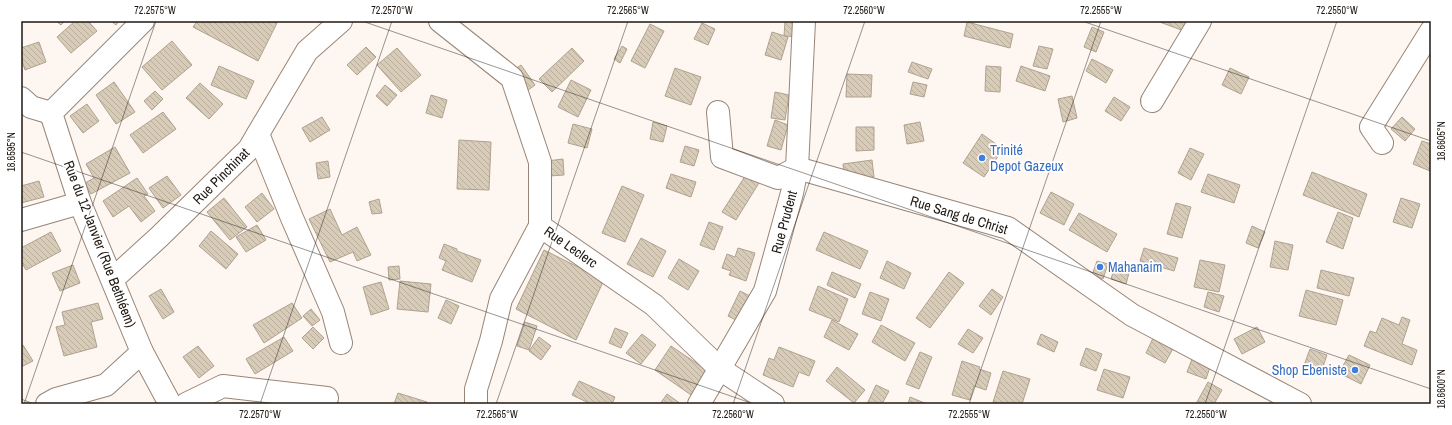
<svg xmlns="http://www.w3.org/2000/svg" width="1452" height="425" font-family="'Archivo Narrow',sans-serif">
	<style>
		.building { fill: url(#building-back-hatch); stroke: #afa28f }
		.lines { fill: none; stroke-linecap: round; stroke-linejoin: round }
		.street-casing { stroke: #988577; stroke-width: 24 }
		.street { stroke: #fff; stroke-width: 22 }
		.ticks { fill: none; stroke: #1f1812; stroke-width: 1; stroke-opacity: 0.45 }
		.shop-dot { fill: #3f7fe0; stroke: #fff; stroke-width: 1.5 }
		.labels { text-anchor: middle; stroke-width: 3.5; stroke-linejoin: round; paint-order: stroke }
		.shop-label { font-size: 14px; fill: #366cbe; stroke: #fff; text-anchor: start }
		.street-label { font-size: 14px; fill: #1f1812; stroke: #fff }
		.neatline { fill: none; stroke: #1f1812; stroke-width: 1.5 }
		.ticks-label { font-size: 10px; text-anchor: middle; fill: #1f1812 }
	</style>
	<defs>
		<pattern id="building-back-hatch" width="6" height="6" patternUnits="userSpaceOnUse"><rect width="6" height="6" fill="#d8cbb7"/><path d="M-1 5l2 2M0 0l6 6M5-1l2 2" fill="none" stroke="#b9ae9c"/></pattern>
	</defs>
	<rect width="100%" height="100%" fill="#fef6f0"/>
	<g class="building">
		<polygon points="56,21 65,21 61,25"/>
		<polygon points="75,21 88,21 97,31 71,53 57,37"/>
		<polygon points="111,21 119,21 116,25"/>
		<polygon points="197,21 273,21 277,23 258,61 193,27"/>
		<polygon points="785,21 802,21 801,37 784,36"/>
		<polygon points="1157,21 1188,21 1184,31"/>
		<polygon points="967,22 1013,34 1010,48 964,36"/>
		<polygon points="702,23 715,29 708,45 694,39"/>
		<polygon points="650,24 664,31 645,68 631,61"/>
		<polygon points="1092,27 1104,32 1096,52 1084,47"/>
		<polygon points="772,32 788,37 781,60 765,55"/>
		<polygon points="172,41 192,65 162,90 142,67"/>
		<polygon points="39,42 46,62 25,70 21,58 21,48"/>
		<polygon points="622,46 627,49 620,63 614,59"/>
		<polygon points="1039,46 1053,49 1047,69 1033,66"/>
		<polygon points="366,47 376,57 357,75 347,65"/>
		<polygon points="397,48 421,75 401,92 377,65"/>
		<polygon points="572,48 584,61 552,92 539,79"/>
		<polygon points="1092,59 1113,70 1106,83 1086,71"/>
		<polygon points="912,62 932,69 928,79 908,72"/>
		<polygon points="521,65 535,85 516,99 501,79"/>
		<polygon points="219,66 254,81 246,99 211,85"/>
		<polygon points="986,66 1001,67 1000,92 985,91"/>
		<polygon points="1021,66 1050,76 1045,91 1016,81"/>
		<polygon points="675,68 701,77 691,105 665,96"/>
		<polygon points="1230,68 1249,77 1241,94 1222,85"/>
		<polygon points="847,74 872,75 871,97 846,97"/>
		<polygon points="571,80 591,90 578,117 558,107"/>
		<polygon points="114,82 135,112 116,124 96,95"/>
		<polygon points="913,82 927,85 924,97 910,94"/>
		<polygon points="200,83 223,104 209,119 186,98"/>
		<polygon points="385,85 397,95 387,106 376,96"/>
		<polygon points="155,91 163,99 152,110 144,101"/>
		<polygon points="775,92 789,95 785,120 771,118"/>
		<polygon points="431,95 447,100 442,118 426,113"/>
		<polygon points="1072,96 1077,118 1063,122 1058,99"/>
		<polygon points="1114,97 1130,107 1121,121 1105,111"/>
		<polygon points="87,104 99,121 83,133 70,116"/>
		<polygon points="163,112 176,129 143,153 130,135"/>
		<polygon points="322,117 330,130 310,142 302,128"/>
		<polygon points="1402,117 1415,129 1405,141 1391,129"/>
		<polygon points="775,120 788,125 781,150 767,146"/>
		<polygon points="653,122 667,126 663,142 650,139"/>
		<polygon points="920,122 924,141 907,144 904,125"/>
		<polygon points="573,124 592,129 587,148 568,143"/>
		<polygon points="856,127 874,127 874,150 856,151"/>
		<polygon points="982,134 1003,149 984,177 963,163"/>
		<polygon points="459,140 491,142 489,190 457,189"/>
		<polygon points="1422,141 1431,144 1430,171 1413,164"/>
		<polygon points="685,146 699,150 694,166 680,162"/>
		<polygon points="115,147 130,173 91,194 85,183 94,178 86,164"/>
		<polygon points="1190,148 1204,154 1191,180 1178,173"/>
		<polygon points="563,159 564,175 549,176 547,161"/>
		<polygon points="872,160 874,177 845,181 843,164"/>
		<polygon points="328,161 330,177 318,179 316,163"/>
		<polygon points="749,170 762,178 736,220 722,212"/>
		<polygon points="1312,172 1367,194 1359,217 1303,195"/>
		<polygon points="671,174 696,182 691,197 666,188"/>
		<polygon points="1208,174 1240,185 1234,203 1201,192"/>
		<polygon points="167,176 181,195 163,208 149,188"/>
		<polygon points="137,178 148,194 144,196 155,211 141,222 129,206 113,217 103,201"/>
		<polygon points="39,181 44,197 21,203 21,186"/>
		<polygon points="622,186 644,195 625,242 602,233"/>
		<polygon points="1051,192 1074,204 1064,225 1040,213"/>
		<polygon points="262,193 274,209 257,222 245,207"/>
		<polygon points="224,198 247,227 230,240 207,212"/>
		<polygon points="1401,198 1420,204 1412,228 1393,222"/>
		<polygon points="379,199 382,213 372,214 369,202"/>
		<polygon points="1176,203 1191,207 1182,238 1167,234"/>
		<polygon points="330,209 342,235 357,227 371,255 357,261 353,252 330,262 309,219"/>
		<polygon points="1338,212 1353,218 1343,249 1326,242"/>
		<polygon points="1079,213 1117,234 1107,252 1069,230"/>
		<polygon points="709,222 723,227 714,250 700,245"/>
		<polygon points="257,225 266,240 246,252 236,237"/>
		<polygon points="1252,226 1265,232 1258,248 1246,243"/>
		<polygon points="211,231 238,254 226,269 199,246"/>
		<polygon points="51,232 61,251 26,270 21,261 21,248"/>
		<polygon points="824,232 868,251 860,269 816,250"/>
		<polygon points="641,238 666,251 653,277 627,264"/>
		<polygon points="1275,241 1293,245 1288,270 1270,267"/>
		<polygon points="444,244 457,249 457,251 481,260 472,282 442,270 446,261 439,258"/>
		<polygon points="738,248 755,253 746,281 729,275 731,271 722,268 727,254 735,257"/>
		<polygon points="1144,248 1178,258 1174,271 1140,261"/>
		<polygon points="544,250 604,280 576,340 516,309"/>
		<polygon points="679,259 699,271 688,290 668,278"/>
		<polygon points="1200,260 1225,265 1219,292 1194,287"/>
		<polygon points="887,261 911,273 904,289 880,278"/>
		<polygon points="1097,261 1108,264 1103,279 1092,275"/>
		<polygon points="73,265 80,283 60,291 52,273"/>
		<polygon points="399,266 400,279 389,280 388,267"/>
		<polygon points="1114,269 1129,273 1126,284 1111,279"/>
		<polygon points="1321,270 1354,278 1349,296 1317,288"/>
		<polygon points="832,272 861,284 855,298 827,285"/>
		<polygon points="949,272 964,283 930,328 916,318"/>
		<polygon points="400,281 431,284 428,312 397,309"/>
		<polygon points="381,282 389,309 371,315 363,287"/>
		<polygon points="818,286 848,299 839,322 809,310"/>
		<polygon points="161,289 174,312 163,319 149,296"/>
		<polygon points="992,289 1003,297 991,315 979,306"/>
		<polygon points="1306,290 1343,300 1336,325 1299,316"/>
		<polygon points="740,291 752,297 740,322 728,316"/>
		<polygon points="870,292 889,299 881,321 862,314"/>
		<polygon points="1208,292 1224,296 1219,312 1204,307"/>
		<polygon points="446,300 459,306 451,324 438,318"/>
		<polygon points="98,303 103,319 91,322 97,347 64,356 56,327 65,325 62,312"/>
		<polygon points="292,303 302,318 264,343 253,325"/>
		<polygon points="311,309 320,320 312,326 303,316"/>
		<polygon points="1402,317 1410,320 1402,344 1417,350 1412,365 1364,346 1370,331 1376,333 1382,318 1399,325"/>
		<polygon points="832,320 858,334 849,350 824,337"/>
		<polygon points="525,322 537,326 529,350 517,346"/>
		<polygon points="881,325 915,343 905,361 872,342"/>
		<polygon points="313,327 324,338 313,349 302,338"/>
		<polygon points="1257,327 1265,342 1242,354 1234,339"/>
		<polygon points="615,328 628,333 621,348 609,343"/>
		<polygon points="968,329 983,338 973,353 958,344"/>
		<polygon points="642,334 656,345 641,364 626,353"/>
		<polygon points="1041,334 1058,342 1054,352 1037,344"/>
		<polygon points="1154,336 1174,347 1165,363 1146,353"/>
		<polygon points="284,337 293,351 255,374 246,359"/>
		<polygon points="539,337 551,346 541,360 529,351"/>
		<polygon points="23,345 33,361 21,367 21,346"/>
		<polygon points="198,346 214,366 199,378 183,357"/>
		<polygon points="671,346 714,375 697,399 655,370"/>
		<polygon points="779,347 815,361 809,376 799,372 793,387 763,375 769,358 774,360"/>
		<polygon points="1086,348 1102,354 1096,371 1080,365"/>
		<polygon points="1310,349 1327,355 1320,375 1303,368"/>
		<polygon points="920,352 932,357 919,389 906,384"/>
		<polygon points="1194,354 1212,361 1206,379 1187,372"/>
		<polygon points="1349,355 1370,365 1361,384 1339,373"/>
		<polygon points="962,361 980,367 979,369 991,373 986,390 974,386 970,400 952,395"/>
		<polygon points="837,367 865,390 854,403 826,381"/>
		<polygon points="1104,369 1130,377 1123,398 1097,390"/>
		<polygon points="1003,371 1030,379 1022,404 999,404 993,402"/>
		<polygon points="579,381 615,397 612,404 591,404 572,395"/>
		<polygon points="1208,382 1222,390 1214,404 1196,404"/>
		<polygon points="876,385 889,391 882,404 867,404"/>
		<polygon points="398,393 427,402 427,404 394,404"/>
		<polygon points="667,394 681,404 660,404"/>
		<polygon points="910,397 927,404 908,404"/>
	</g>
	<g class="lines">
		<defs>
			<g id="street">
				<polyline points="143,21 51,113 80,203 142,352 170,404"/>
				<polyline points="440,21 512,78 540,162 540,226 654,305 720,369 773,404"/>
				<polyline points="21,98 31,107 51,113"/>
				<polyline points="1152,101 1200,21"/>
				<polyline points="718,112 722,157 778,178 797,168 1008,228 1132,315 1300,404"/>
				<polyline points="258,134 292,218 333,312 341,343"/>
				<polyline points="1382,143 1371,127 1431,31"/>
				<polyline points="21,220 80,203"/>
				<polyline points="113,279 159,237 249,149 307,51 341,21"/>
				<polyline points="47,404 56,399 106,385 142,352"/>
				<polyline points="186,404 223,386 327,398"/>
				<polyline points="476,404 476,389 491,341 501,299 540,226"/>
				<polyline points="699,404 765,291 792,193 797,168 804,21"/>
			</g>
		</defs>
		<use href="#street" class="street-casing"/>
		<use href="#street" class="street"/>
	</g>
	<path class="ticks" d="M362,21l1069,368M1082,21l349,120M21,152l733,252M21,399l13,5M24,404l132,-383M260,404l132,-383M496,404l132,-383M733,404l132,-383M969,404l132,-383M1205,404l132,-383"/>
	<g class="shop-dot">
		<circle cx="982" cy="158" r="4"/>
		<circle cx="1100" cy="267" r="4"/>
		<circle cx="1355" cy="370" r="4"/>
	</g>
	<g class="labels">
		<g class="shop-label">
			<text x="990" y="155">Trinité<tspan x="990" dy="16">Depot Gazeux</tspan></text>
			<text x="1108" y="272">Mahanaim</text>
			<text x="1347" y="375" text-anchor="end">Shop Ebeniste</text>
		</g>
		<g class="street-label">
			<text transform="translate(221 176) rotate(-45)" y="5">Rue Pinchinat</text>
			<text transform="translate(959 215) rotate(17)" y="5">Rue Sang de Christ</text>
			<text transform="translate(784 222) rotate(-75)" y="5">Rue Prudent</text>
			<text transform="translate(100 244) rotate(69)" y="5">Rue du 12 Janvier (Rue Bethléem)</text>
			<text transform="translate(571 247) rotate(35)" y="5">Rue Leclerc</text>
		</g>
	</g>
	<rect width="1452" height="425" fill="none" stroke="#ffffff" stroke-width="44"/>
	<rect x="22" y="22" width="1408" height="381" class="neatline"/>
	<g class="ticks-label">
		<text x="155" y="14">72.2575°W</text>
		<text x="392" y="14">72.2570°W</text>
		<text x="628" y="14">72.2565°W</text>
		<text x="864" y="14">72.2560°W</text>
		<text x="1101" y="14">72.2555°W</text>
		<text x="1337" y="14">72.2550°W</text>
		<text transform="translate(1441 141) rotate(-90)" y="4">18.6605°N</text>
		<text transform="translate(11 152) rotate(-90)" y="4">18.6595°N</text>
		<text transform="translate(1441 389) rotate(-90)" y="4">18.6600°N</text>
		<text x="260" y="418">72.2570°W</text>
		<text x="497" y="418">72.2565°W</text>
		<text x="733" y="418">72.2560°W</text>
		<text x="969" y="418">72.2555°W</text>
		<text x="1206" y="418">72.2550°W</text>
	</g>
</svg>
